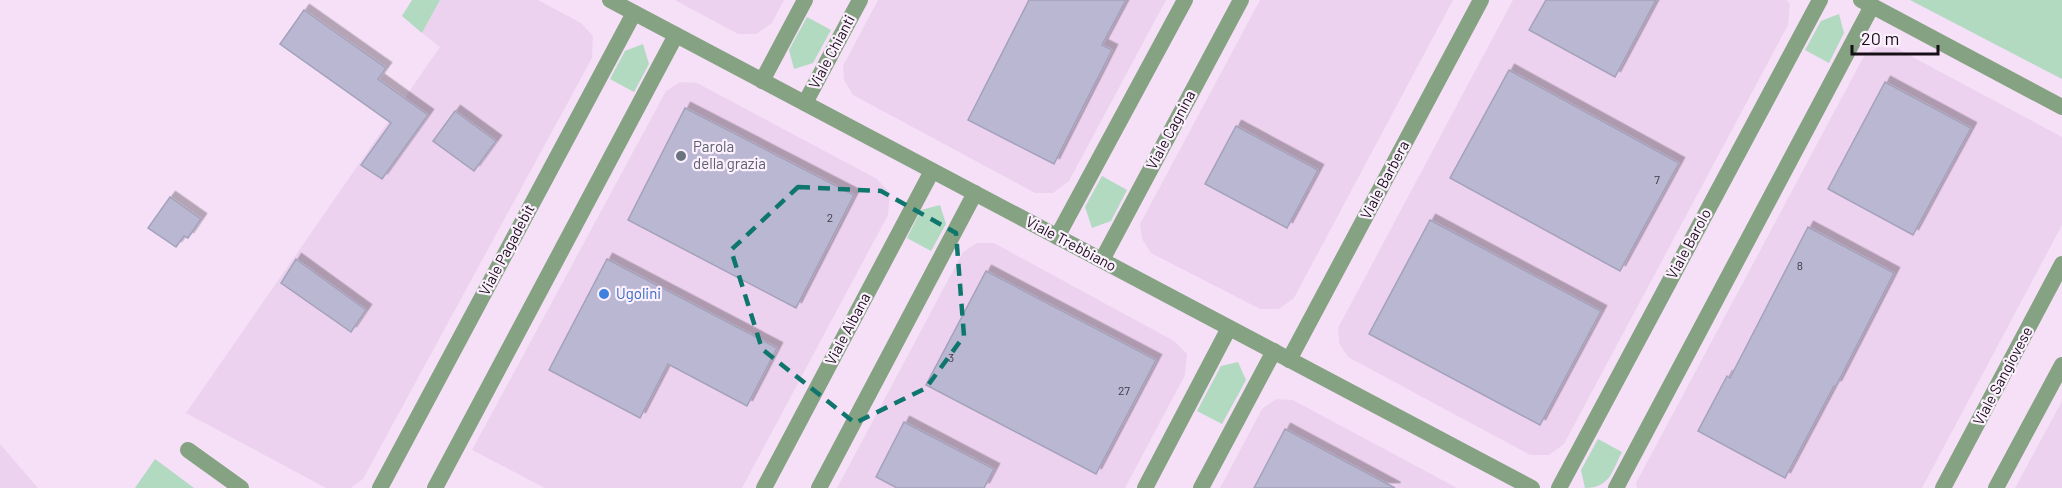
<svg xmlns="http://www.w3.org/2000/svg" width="2062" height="488" font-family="Barlow,sans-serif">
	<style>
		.built { fill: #edd2ef }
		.green { fill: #b1dac1 }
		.building { fill: #bab7d2; stroke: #a4a1bb; stroke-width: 1.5; filter: url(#shadow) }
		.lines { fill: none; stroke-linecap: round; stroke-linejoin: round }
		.minor { stroke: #85a282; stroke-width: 16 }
		.marked { fill: none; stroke: #0f766e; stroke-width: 4.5; stroke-dasharray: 12 8; stroke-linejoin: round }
		.worship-dot { fill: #6b7280; stroke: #fdf0fe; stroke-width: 2 }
		.shop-dot { fill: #3f7fe0; stroke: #fdf0fe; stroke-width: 2 }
		.labels { text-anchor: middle; stroke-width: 4.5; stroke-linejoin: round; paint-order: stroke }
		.number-label { font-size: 12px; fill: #3f3946 }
		.street-label { font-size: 15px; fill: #160f17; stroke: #fdf0fe }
		.worship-label { font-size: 15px; fill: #5b616d; stroke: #fdf0fe; text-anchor: start }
		.shop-label { font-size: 15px; fill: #366cbe; stroke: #fdf0fe; text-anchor: start }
	</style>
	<defs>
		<filter id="shadow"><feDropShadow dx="5.5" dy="-5.5" stdDeviation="0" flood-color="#0004"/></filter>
	</defs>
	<rect width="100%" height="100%" fill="#f5e0f7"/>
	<g class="built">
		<polygon points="440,0 538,0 581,23 593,36 592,58 363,479 351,488 326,488 186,413 440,47 422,33"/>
		<polygon points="675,0 784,0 772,23 756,34 738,34"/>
		<polygon points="878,0 1166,0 1069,181 1053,193 1035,193 853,95 844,80 843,66"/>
		<polygon points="1260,0 1453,0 1294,298 1279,309 1260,309 1151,253 1142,239 1140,224"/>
		<polygon points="1513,0 1786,0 1790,4 1788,25 1564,444 1549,455 1530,455 1348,357 1339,343 1338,328"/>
		<polygon points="1878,47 1896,48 2062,137 2062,225 1922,488 1637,488 1636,483 1864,56"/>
		<polygon points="680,82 697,83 877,179 890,193 888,215 742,488 545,488 472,450 666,91"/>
		<polygon points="977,243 994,243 1174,341 1187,354 1185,375 1125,488 837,488 963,252"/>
		<polygon points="1276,399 1293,400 1457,488 1220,488 1262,409"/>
		<polygon points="2062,401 2062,488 2015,488"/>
		<polygon points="0,444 38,488 0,488"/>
	</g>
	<g class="green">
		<polygon points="412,0 440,0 422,33 402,16"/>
		<polygon points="1910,0 2062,0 2062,79"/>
		<polygon points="1839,14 1844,33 1829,63 1805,50 1821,21"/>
		<polygon points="807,17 831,30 813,63 794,69 789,50"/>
		<polygon points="643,44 649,64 634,92 610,79 625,51"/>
		<polygon points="1102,176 1127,190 1111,221 1092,228 1085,207"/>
		<polygon points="940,205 946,224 931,251 907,238 921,210"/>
		<polygon points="1238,362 1246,380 1222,424 1197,411 1221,366"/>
		<path d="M1598,439l24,13c-10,19 -12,36 -37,36l-4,-18z"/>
		<polygon points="155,459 194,488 135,488"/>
	</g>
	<g class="building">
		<polygon points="1029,0 1126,0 1102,45 1112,50 1054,164 968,120"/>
		<polygon points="1546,0 1656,0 1615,77 1529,30"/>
		<polygon points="304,10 386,68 378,79 428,115 382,179 361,165 391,123 280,44"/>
		<polygon points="1509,70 1679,163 1620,271 1450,178"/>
		<polygon points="1885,82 1971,128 1913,235 1828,189"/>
		<polygon points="685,108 854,195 796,308 628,220"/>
		<polygon points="455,111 496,141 474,171 433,141"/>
		<polygon points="1236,126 1318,170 1287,228 1205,184"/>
		<polygon points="170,197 201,219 188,238 184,236 176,247 148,228"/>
		<polygon points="1430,220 1601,311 1540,425 1369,334"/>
		<polygon points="1808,227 1894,273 1836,386 1834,386 1785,478 1698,431 1727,376 1730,378"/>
		<polygon points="296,259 366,310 351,332 281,283"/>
		<polygon points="607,259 777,348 747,406 668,364 640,418 549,370"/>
		<polygon points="986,271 1156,360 1096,474 926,385"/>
		<polygon points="904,422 994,469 984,488 897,488 876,477"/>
		<polygon points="1285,429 1395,488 1254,488"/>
	</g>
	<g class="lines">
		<g class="minor">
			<polyline points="610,0 1532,488"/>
			<polyline points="1861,0 2062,107"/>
			<polyline points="762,81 805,0"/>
			<polyline points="805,103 860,0"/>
			<polyline points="1057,237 1185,0"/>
			<polyline points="1102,260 1241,0"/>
			<polyline points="1289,360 1481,0"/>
			<polyline points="188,450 241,488"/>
			<polyline points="380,488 634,13"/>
			<polyline points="435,488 676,35"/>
			<polyline points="764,488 932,171"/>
			<polyline points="819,488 975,193"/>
			<polyline points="1145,488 1229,328"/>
			<polyline points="1201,488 1274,351"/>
			<polyline points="1559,488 1820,0"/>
			<polyline points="1616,488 1872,6"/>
			<polyline points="1943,488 2062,264"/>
			<polyline points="1996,488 2062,365"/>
		</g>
	</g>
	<path class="marked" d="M798,187l83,4 75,42 8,103 -38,52 -71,35 -93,-74 -31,-99z"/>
	<circle class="worship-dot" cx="681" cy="156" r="6"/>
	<circle class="shop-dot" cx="604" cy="294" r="6"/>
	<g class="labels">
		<g class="number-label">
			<text x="1657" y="184">7</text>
			<text x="830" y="222">2</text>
			<text x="1800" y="270">8</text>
			<text x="951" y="362">3</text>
			<text x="1124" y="395">27</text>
		</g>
		<g class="street-label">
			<text transform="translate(832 52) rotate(-62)" y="5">Viale Chianti</text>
			<text transform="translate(1171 130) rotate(-62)" y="5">Viale Cagnina</text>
			<text transform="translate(1385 180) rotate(-62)" y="5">Viale Barbera</text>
			<text transform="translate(1071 244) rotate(28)" y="5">Viale Trebbiano</text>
			<text transform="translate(1689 244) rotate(-62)" y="5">Viale Barolo</text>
			<text transform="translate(507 250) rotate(-62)" y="5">Viale Pagadebit</text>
			<text transform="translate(848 329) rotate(-62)" y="5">Viale Albana</text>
			<text transform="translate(2003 376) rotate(-62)" y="5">Viale Sangiovese</text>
		</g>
		<g class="worship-label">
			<text x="693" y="152">Parola<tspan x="693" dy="17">della grazia</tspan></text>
		</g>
		<g class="shop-label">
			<text x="616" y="299">Ugolini</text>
		</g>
	</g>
	<path d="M1852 45v9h86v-9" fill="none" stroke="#160f17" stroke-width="3"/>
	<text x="1861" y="45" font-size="18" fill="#160f17" stroke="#fdf0fe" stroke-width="4.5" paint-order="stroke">20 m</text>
</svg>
